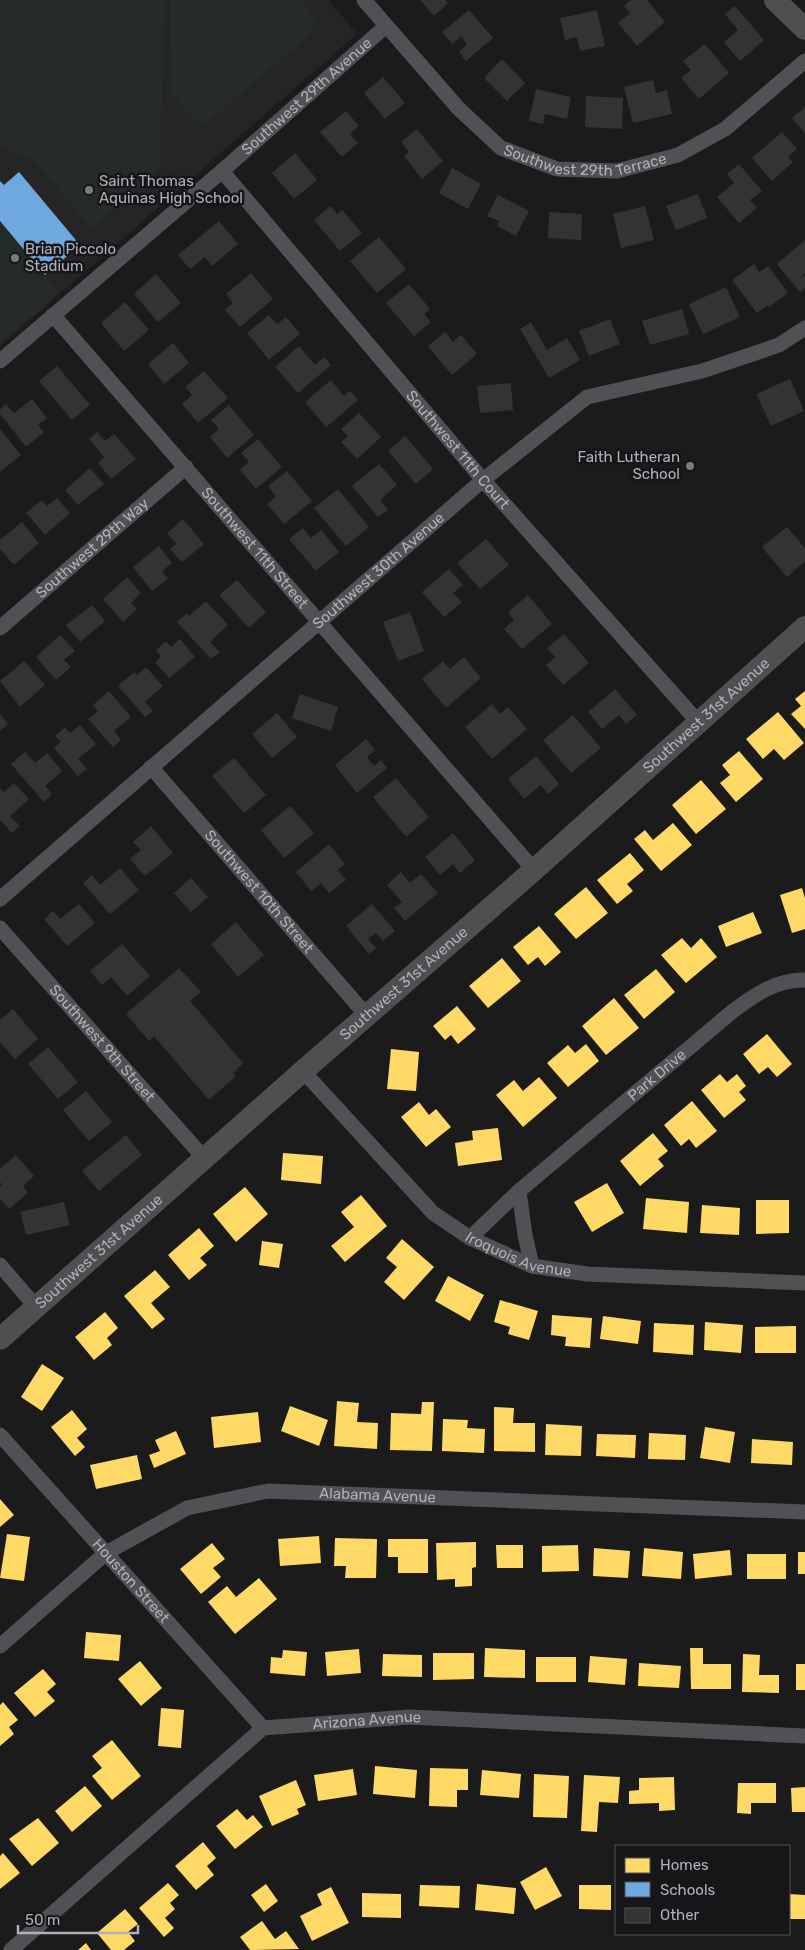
<svg xmlns="http://www.w3.org/2000/svg" width="805" height="1950" font-family="Rubik,sans-serif">
	<style>
		.built { fill: #252527 }
		.green { fill: #252b27 }
		.homes { fill: #ffd966 }
		.schools { fill: #6fa8dc }
		.building { fill: #333334 }
		.lines { fill: none; stroke-linecap: round; stroke-linejoin: round }
		.minor { stroke: #505154; stroke-width: 15 }
		.secondary { stroke: #4f4f52; stroke-width: 22 }
		.poi-dot { fill: #7b7c83; stroke: #161517; stroke-width: 2 }
		.labels { text-anchor: middle; stroke-width: 5; stroke-linejoin: round; paint-order: stroke }
		.street-label { font-size: 15px; fill: #aeb0bb; stroke: #161517 }
		.poi-label { font-size: 15px; fill: #aeb0bb; stroke: #161517; text-anchor: start }
	</style>
	<rect width="100%" height="100%" fill="#1b1b1b"/>
	<polygon class="built" points="0,0 328,0 357,34 0,346"/>
	<g class="green">
		<polygon points="0,0 166,0 159,169 92,228 35,162 0,145"/>
		<polygon points="170,0 301,0 316,19 311,34 201,127 169,91"/>
		<polygon points="0,223 59,292 0,344"/>
	</g>
	<g class="homes">
		<polygon points="805,691 805,729 791,714 801,706 795,699"/>
		<polygon points="778,712 804,743 784,760 774,749 763,759 746,739"/>
		<polygon points="739,751 763,779 736,802 720,783 730,775 722,765"/>
		<polygon points="701,780 726,809 696,834 672,805"/>
		<polygon points="673,823 692,845 661,871 634,839 645,830 653,840"/>
		<polygon points="630,853 644,870 627,884 633,891 617,904 597,880"/>
		<polygon points="586,887 608,913 576,939 554,914"/>
		<polygon points="802,888 805,898 805,929 792,933 780,895"/>
		<polygon points="753,912 762,933 726,947 718,926"/>
		<polygon points="539,926 561,952 545,966 538,957 528,965 513,947"/>
		<polygon points="682,938 691,948 701,938 717,957 686,983 661,955"/>
		<polygon points="502,958 521,981 488,1008 469,986"/>
		<polygon points="656,969 675,992 644,1019 624,995"/>
		<polygon points="614,998 639,1028 606,1055 582,1026"/>
		<polygon points="457,1006 476,1029 458,1044 451,1035 445,1040 433,1026"/>
		<polygon points="767,1034 792,1064 777,1077 768,1067 759,1074 743,1054"/>
		<polygon points="586,1044 599,1061 568,1087 547,1063 568,1045 575,1053"/>
		<polygon points="391,1049 419,1052 416,1091 387,1089"/>
		<polygon points="720,1074 727,1082 737,1074 746,1086 739,1092 746,1100 724,1118 701,1090"/>
		<polygon points="539,1077 557,1098 523,1127 496,1095 514,1080 523,1091"/>
		<polygon points="692,1101 717,1131 696,1148 689,1139 681,1146 664,1125"/>
		<polygon points="419,1102 429,1115 436,1109 451,1127 426,1147 401,1117"/>
		<polygon points="498,1128 502,1160 458,1166 455,1143 473,1140 472,1131"/>
		<polygon points="653,1133 668,1151 658,1159 664,1166 640,1186 620,1161"/>
		<polygon points="283,1153 323,1156 321,1184 281,1180"/>
		<polygon points="607,1183 624,1213 592,1232 574,1202"/>
		<polygon points="245,1187 268,1214 236,1242 213,1214"/>
		<polygon points="361,1195 387,1226 345,1262 331,1246 354,1227 341,1212"/>
		<polygon points="646,1198 689,1202 687,1233 643,1229"/>
		<polygon points="756,1200 789,1200 789,1233 756,1234"/>
		<polygon points="702,1205 740,1208 739,1235 700,1233"/>
		<polygon points="199,1228 214,1246 200,1258 207,1265 189,1280 168,1255"/>
		<polygon points="402,1239 434,1267 404,1300 384,1282 397,1267 386,1258"/>
		<polygon points="262,1241 283,1244 279,1268 259,1265"/>
		<polygon points="155,1270 170,1287 151,1303 165,1319 152,1329 124,1296"/>
		<polygon points="448,1276 484,1295 470,1321 435,1301"/>
		<polygon points="500,1300 538,1311 529,1340 508,1334 510,1327 494,1322"/>
		<polygon points="105,1312 118,1328 107,1338 112,1345 94,1360 75,1337"/>
		<polygon points="552,1315 592,1318 590,1348 565,1346 566,1337 551,1335"/>
		<polygon points="603,1316 641,1321 638,1344 600,1339"/>
		<polygon points="705,1322 743,1325 741,1353 704,1350"/>
		<polygon points="654,1323 694,1325 693,1355 653,1352"/>
		<polygon points="796,1326 796,1353 755,1353 755,1327"/>
		<polygon points="42,1364 64,1378 42,1411 21,1397"/>
		<polygon points="337,1401 359,1403 357,1422 378,1423 377,1449 334,1446"/>
		<polygon points="422,1402 434,1402 432,1451 390,1450 391,1413 421,1414"/>
		<polygon points="290,1406 328,1420 319,1446 281,1431"/>
		<polygon points="494,1407 514,1408 513,1423 535,1423 535,1452 494,1451"/>
		<polygon points="72,1410 87,1429 77,1438 85,1447 75,1456 51,1427"/>
		<polygon points="258,1412 261,1442 214,1448 211,1417"/>
		<polygon points="443,1419 468,1420 467,1428 485,1429 484,1453 442,1451"/>
		<polygon points="546,1424 582,1426 581,1456 545,1455"/>
		<polygon points="705,1427 735,1432 730,1463 700,1458"/>
		<polygon points="176,1431 186,1454 154,1468 149,1455 160,1451 155,1440"/>
		<polygon points="649,1433 686,1435 685,1460 648,1459"/>
		<polygon points="597,1434 636,1435 635,1458 596,1456"/>
		<polygon points="752,1439 793,1442 792,1465 751,1463"/>
		<polygon points="137,1455 142,1479 96,1489 90,1465"/>
		<polygon points="0,1499 14,1515 0,1527"/>
		<polygon points="7,1534 30,1537 24,1581 0,1578"/>
		<polygon points="319,1536 321,1563 280,1566 278,1539"/>
		<polygon points="335,1538 377,1539 376,1578 345,1578 346,1566 334,1566"/>
		<polygon points="388,1539 428,1539 428,1573 398,1573 398,1557 388,1557"/>
		<polygon points="476,1542 476,1567 472,1568 472,1586 455,1587 455,1579 437,1580 436,1543"/>
		<polygon points="212,1543 225,1559 213,1568 221,1577 201,1594 180,1569"/>
		<polygon points="496,1545 523,1545 523,1568 497,1568"/>
		<polygon points="578,1545 579,1571 542,1572 542,1546"/>
		<polygon points="594,1548 630,1551 628,1578 593,1576"/>
		<polygon points="644,1548 683,1552 681,1579 642,1576"/>
		<polygon points="730,1550 732,1575 695,1579 693,1554"/>
		<rect x="798" y="1552" width="7" height="22"/>
		<rect x="747" y="1554" width="39" height="25"/>
		<polygon points="259,1578 277,1599 235,1634 208,1602 227,1586 236,1597"/>
		<polygon points="86,1632 121,1635 119,1661 84,1658"/>
		<polygon points="485,1648 525,1650 525,1678 484,1677"/>
		<polygon points="690,1648 703,1648 703,1664 731,1664 731,1689 691,1689"/>
		<polygon points="359,1649 361,1673 327,1676 325,1652"/>
		<polygon points="283,1650 307,1652 305,1676 270,1673 271,1657 282,1658"/>
		<polygon points="433,1653 474,1653 474,1679 433,1680"/>
		<polygon points="383,1654 422,1655 422,1677 382,1676"/>
		<polygon points="743,1654 760,1655 759,1675 779,1675 779,1693 742,1692"/>
		<polygon points="590,1656 627,1659 625,1685 588,1682"/>
		<rect x="536" y="1657" width="40" height="25"/>
		<polygon points="140,1661 162,1688 141,1706 118,1679"/>
		<polygon points="639,1663 681,1666 679,1688 638,1686"/>
		<rect x="796" y="1664" width="9" height="26"/>
		<polygon points="43,1669 56,1684 47,1692 55,1701 35,1717 14,1693"/>
		<polygon points="3,1702 18,1720 9,1727 14,1734 0,1746 0,1705"/>
		<polygon points="161,1708 184,1710 181,1748 158,1746"/>
		<polygon points="112,1740 141,1776 112,1800 92,1776 102,1768 92,1756"/>
		<polygon points="375,1766 417,1770 415,1798 373,1794"/>
		<polygon points="430,1768 468,1769 468,1790 457,1790 457,1807 429,1806"/>
		<polygon points="353,1769 357,1795 318,1801 314,1775"/>
		<polygon points="482,1770 521,1774 519,1798 480,1795"/>
		<polygon points="534,1774 569,1776 567,1818 533,1817"/>
		<polygon points="584,1775 620,1777 618,1803 599,1802 597,1832 581,1831"/>
		<polygon points="674,1777 675,1810 659,1811 659,1803 629,1804 629,1791 639,1790 639,1778"/>
		<polygon points="296,1780 306,1805 297,1809 299,1814 272,1826 259,1796"/>
		<polygon points="738,1783 776,1783 776,1803 751,1803 751,1814 737,1813"/>
		<polygon points="85,1786 102,1806 72,1832 55,1811"/>
		<polygon points="805,1787 805,1812 792,1812 791,1788"/>
		<polygon points="237,1809 247,1820 253,1815 263,1827 235,1849 216,1826"/>
		<polygon points="38,1818 59,1843 32,1866 9,1839"/>
		<polygon points="203,1842 216,1858 207,1866 214,1875 196,1890 175,1866"/>
		<polygon points="3,1853 20,1873 0,1889 0,1856"/>
		<polygon points="546,1867 562,1896 535,1910 520,1882"/>
		<polygon points="168,1883 179,1895 170,1903 175,1909 165,1918 174,1928 164,1937 139,1908"/>
		<polygon points="266,1884 278,1901 264,1912 251,1895"/>
		<polygon points="477,1884 516,1888 514,1914 475,1910"/>
		<polygon points="420,1885 460,1886 459,1908 419,1906"/>
		<polygon points="579,1885 611,1885 611,1910 579,1909"/>
		<polygon points="331,1887 349,1923 312,1941 300,1916 322,1905 317,1894"/>
		<polygon points="362,1893 401,1894 401,1918 362,1917"/>
		<polygon points="789,1894 805,1895 805,1919 789,1919"/>
		<polygon points="125,1909 138,1924 128,1932 135,1941 124,1950 111,1950 97,1933"/>
		<polygon points="262,1921 275,1939 286,1931 299,1949 250,1950 240,1937"/>
		<polygon points="86,1943 91,1950 78,1950"/>
	</g>
	<polygon class="schools" points="19,172 80,245 45,275 0,221 0,181 4,185"/>
	<g class="building">
		<polygon points="420,0 445,0 448,3 434,16"/>
		<polygon points="631,0 647,0 665,22 637,46 618,23 630,13 624,6"/>
		<polygon points="735,6 764,40 740,61 724,42 738,30 725,14"/>
		<polygon points="469,10 493,38 466,61 459,52 467,44 461,36 452,44 442,32"/>
		<polygon points="597,10 605,46 580,51 577,37 565,40 560,18"/>
		<polygon points="705,44 729,73 699,99 681,78 691,70 683,61"/>
		<polygon points="502,59 525,83 507,101 484,78"/>
		<polygon points="383,77 405,103 385,119 364,93"/>
		<polygon points="653,80 656,93 667,90 672,114 633,123 624,87"/>
		<polygon points="536,89 571,97 567,119 545,114 543,124 529,121"/>
		<polygon points="586,96 623,98 622,129 585,127"/>
		<polygon points="805,107 805,134 792,118"/>
		<polygon points="346,111 359,126 350,134 358,143 342,157 320,132"/>
		<polygon points="417,129 443,161 422,179 404,156 409,152 401,142"/>
		<polygon points="782,132 797,149 788,157 793,162 772,181 752,158"/>
		<polygon points="295,153 317,180 294,199 272,173"/>
		<polygon points="739,164 762,191 750,200 757,208 739,223 717,197 734,183 727,174"/>
		<polygon points="452,168 481,184 468,209 439,193"/>
		<polygon points="698,194 707,218 676,230 666,206"/>
		<polygon points="498,195 529,211 516,236 497,226 499,221 487,216"/>
		<polygon points="330,206 337,214 342,210 362,233 340,251 314,220"/>
		<polygon points="645,206 654,240 621,248 613,214"/>
		<polygon points="549,212 582,214 581,240 548,238"/>
		<polygon points="219,221 238,244 212,266 205,257 190,269 178,255"/>
		<polygon points="379,237 406,269 377,293 350,261"/>
		<polygon points="805,240 805,273 803,275 805,277 805,288 800,292 777,264"/>
		<polygon points="754,264 759,272 768,266 788,293 769,307 767,306 757,313 732,280"/>
		<polygon points="251,273 273,299 240,327 225,310 233,303 226,294"/>
		<polygon points="156,274 181,303 158,322 134,294"/>
		<polygon points="409,284 430,309 424,314 431,322 414,336 386,303"/>
		<polygon points="726,287 740,317 703,334 689,304"/>
		<polygon points="125,302 149,330 124,351 101,323"/>
		<polygon points="682,309 689,334 650,345 642,321"/>
		<polygon points="269,315 277,324 286,317 300,334 269,360 247,333"/>
		<polygon points="610,319 620,344 589,356 579,331"/>
		<polygon points="531,322 547,350 567,338 580,360 549,378 520,329"/>
		<polygon points="445,332 453,342 461,335 477,354 452,375 428,346"/>
		<polygon points="173,343 189,363 164,384 148,364"/>
		<polygon points="299,346 315,365 324,357 331,365 298,393 275,367"/>
		<polygon points="57,366 90,405 72,420 39,381"/>
		<polygon points="204,371 228,398 198,423 182,404 192,395 185,387"/>
		<polygon points="790,379 804,411 771,426 756,394"/>
		<polygon points="331,380 344,396 350,391 358,400 326,427 305,402"/>
		<polygon points="511,383 513,410 480,413 477,386"/>
		<polygon points="32,399 47,418 38,425 44,432 26,447 0,414 0,409 6,404 14,413"/>
		<polygon points="229,405 254,435 227,458 210,437 219,429 211,420"/>
		<polygon points="359,413 381,437 357,459 341,442 348,436 341,429"/>
		<polygon points="0,429 21,455 0,472"/>
		<polygon points="97,432 105,441 114,434 136,459 111,479 98,463 104,457 89,439"/>
		<polygon points="405,436 433,469 416,484 388,451"/>
		<polygon points="258,439 282,467 256,489 240,470 249,462 241,453"/>
		<polygon points="379,464 397,485 380,500 388,510 378,517 352,486"/>
		<polygon points="90,468 104,484 78,505 65,490"/>
		<polygon points="287,471 312,501 284,524 267,504 276,496 268,486"/>
		<polygon points="338,489 369,527 346,546 314,508"/>
		<polygon points="57,498 70,513 45,535 26,513 42,500 47,506"/>
		<polygon points="183,519 204,544 182,562 170,549 176,544 167,533"/>
		<polygon points="22,522 39,543 14,565 0,549 0,540"/>
		<polygon points="787,527 805,548 805,561 787,577 762,547"/>
		<polygon points="303,528 311,538 321,530 339,552 316,571 289,539"/>
		<polygon points="486,539 509,565 480,589 457,563"/>
		<polygon points="159,546 172,563 162,571 168,579 152,591 133,567"/>
		<polygon points="449,569 463,585 453,593 462,602 444,617 422,592"/>
		<polygon points="127,577 141,593 131,603 137,609 123,622 103,599"/>
		<polygon points="237,580 266,612 249,628 219,595"/>
		<polygon points="528,595 552,624 522,649 504,629 514,620 508,612"/>
		<polygon points="206,601 228,625 210,642 220,652 211,659 177,622 187,613 189,616"/>
		<polygon points="92,605 105,621 80,642 66,625"/>
		<polygon points="410,612 424,651 398,661 383,622"/>
		<polygon points="564,634 589,663 563,685 546,665 555,657 547,648"/>
		<polygon points="60,635 75,651 64,660 71,667 56,680 36,657"/>
		<polygon points="180,639 195,657 169,678 155,662 161,657 156,650 166,641 171,647"/>
		<polygon points="464,657 481,678 446,708 422,679 443,661 450,669"/>
		<polygon points="24,661 45,685 20,707 0,681"/>
		<polygon points="146,667 163,686 145,702 153,711 145,717 118,686 134,672 137,675"/>
		<polygon points="615,689 637,715 626,724 619,715 602,729 588,712"/>
		<polygon points="109,691 131,717 114,731 121,740 113,747 88,719 98,711 93,705"/>
		<polygon points="300,694 338,707 331,731 292,718"/>
		<polygon points="492,704 500,714 508,707 527,729 492,759 465,727"/>
		<polygon points="277,713 297,737 272,758 252,734"/>
		<polygon points="0,714 8,724 0,731"/>
		<polygon points="573,715 601,748 571,773 543,740"/>
		<polygon points="80,725 96,744 78,759 87,769 78,776 54,748 61,742 55,736 65,727 70,733"/>
		<polygon points="366,739 375,750 367,757 374,766 381,760 387,768 357,793 335,765"/>
		<polygon points="25,752 35,763 47,753 62,771 45,786 52,794 44,802 11,764"/>
		<polygon points="536,756 559,784 548,794 541,785 524,799 508,779"/>
		<polygon points="234,758 266,795 244,813 212,776"/>
		<polygon points="396,778 429,817 406,837 373,797"/>
		<polygon points="14,783 29,799 10,816 20,826 12,833 0,820 0,788 4,792"/>
		<polygon points="290,806 314,833 284,858 261,830"/>
		<polygon points="151,826 173,853 145,876 130,859 141,850 133,842"/>
		<polygon points="453,833 475,860 460,873 453,864 440,875 425,857"/>
		<polygon points="329,844 345,864 338,870 346,880 329,893 321,883 311,891 296,872"/>
		<polygon points="120,868 139,890 110,914 83,883 92,875 100,885"/>
		<polygon points="401,872 410,883 421,874 438,893 405,921 394,908 402,902 387,885"/>
		<polygon points="191,878 208,897 191,912 174,893"/>
		<polygon points="79,904 95,923 67,946 44,919 53,911 60,919"/>
		<polygon points="372,904 395,931 383,941 376,933 368,939 376,948 369,954 346,926"/>
		<polygon points="236,922 264,955 238,977 211,944"/>
		<polygon points="122,944 150,976 127,996 111,977 102,985 90,971"/>
		<polygon points="179,968 201,992 190,1001 243,1063 233,1073 236,1076 209,1100 154,1036 149,1041 126,1014"/>
		<polygon points="13,1009 38,1039 15,1059 0,1042 0,1020"/>
		<polygon points="48,1047 78,1082 58,1099 28,1064"/>
		<polygon points="86,1091 112,1122 89,1141 63,1110"/>
		<polygon points="126,1135 142,1155 99,1191 82,1171"/>
		<polygon points="16,1155 34,1176 23,1186 28,1193 9,1209 0,1199 0,1187 2,1185 0,1182 0,1169"/>
		<polygon points="64,1202 70,1225 26,1235 20,1212"/>
	</g>
	<g class="lines">
		<g class="minor">
			<path id="s1" d="M364,0l95,109 42,39 56,21 60,2 61,-16 47,-26 80,-68"/>
			<path id="s2" d="M222,171l261,309 216,243"/>
			<path id="s3" d="M53,315l481,555"/>
			<path id="s4" d="M0,361l222,-190 164,-145"/>
			<path id="s5" d="M0,628l186,-161"/>
			<path id="s6" d="M151,767l216,249"/>
			<path id="s7" d="M0,899l483,-419 104,-83 115,-26 77,-26 26,-17"/>
			<path id="s8" d="M0,928l204,230"/>
			<path id="s9" d="M303,1071l130,142 37,25 62,28 55,8 218,9"/>
			<polyline points="519,1191 525,1235 532,1266"/>
			<path id="s10" d="M470,1238l49,-47 214,-180c23,-17 42,-31 72,-31"/>
			<polyline points="0,1265 36,1307"/>
			<path id="s11" d="M0,1435l263,293"/>
			<path id="s12" d="M0,1646l106,-93 81,-45 81,-17 537,21"/>
			<path id="s13" d="M11,1950l252,-222 146,-11 396,19"/>
		</g>
		<g class="secondary">
			<polyline points="775,0 805,29"/>
			<path id="s14" d="M0,1339l303,-268 231,-201 271,-243"/>
		</g>
	</g>
	<g class="poi-dot">
		<circle cx="89" cy="190" r="5"/>
		<circle cx="15" cy="258" r="5"/>
		<circle cx="690" cy="466" r="5"/>
	</g>
	<g class="labels">
		<g class="street-label">
			<text dy="5" stroke="none"><textPath href="#s4" startOffset="405">Southwest 29th Avenue</textPath></text>
			<text dy="5" stroke="none"><textPath href="#s1" startOffset="289">Southwest 29th Terrace</textPath></text>
			<text dy="5" stroke="none"><textPath href="#s2" startOffset="365">Southwest 11th Court</textPath></text>
			<text dy="5" stroke="none"><textPath href="#s3" startOffset="308">Southwest 11th Street</textPath></text>
			<text dy="5" stroke="none"><textPath href="#s5" startOffset="122">Southwest 29th Way</textPath></text>
			<text dy="5" stroke="none"><textPath href="#s7" startOffset="501">Southwest 30th Avenue</textPath></text>
			<text dy="5" stroke="none"><textPath href="#s14" startOffset="942">Southwest 31st Avenue</textPath></text>
			<text dy="5" stroke="none"><textPath href="#s6" startOffset="165">Southwest 10th Street</textPath></text>
			<text dy="5" stroke="none"><textPath href="#s14" startOffset="538">Southwest 31st Avenue</textPath></text>
			<text dy="5" stroke="none"><textPath href="#s8" startOffset="154">Southwest 9th Street</textPath></text>
			<text dy="5" stroke="none"><textPath href="#s10" startOffset="248">Park Drive</textPath></text>
			<text dy="5" stroke="none"><textPath href="#s14" startOffset="132">Southwest 31st Avenue</textPath></text>
			<text dy="5" stroke="none"><textPath href="#s9" startOffset="289">Iroquois Avenue</textPath></text>
			<text dy="5" stroke="none"><textPath href="#s12" startOffset="426">Alabama Avenue</textPath></text>
			<text dy="5" stroke="none"><textPath href="#s11" startOffset="196">Houston Street</textPath></text>
			<text dy="5" stroke="none"><textPath href="#s13" startOffset="440">Arizona Avenue</textPath></text>
		</g>
		<g class="poi-label">
			<text x="99" y="186">Saint Thomas<tspan x="99" dy="17">Aquinas High School</tspan></text>
			<text x="25" y="254">Brian Piccolo<tspan x="25" dy="17">Stadium</tspan></text>
			<text x="680" y="462" text-anchor="end">Faith Lutheran<tspan x="680" dy="17">School</tspan></text>
		</g>
	</g>
	<rect x="615" y="1845" width="175" height="90" fill="#161517" stroke="#535359"/>
	<rect x="625" y="1858" width="25" height="15" fill="#ffd966" stroke="#535359"/>
	<text x="660" y="1870" font-size="15" fill="#aeb0bb">Homes</text>
	<rect x="625" y="1882" width="25" height="15" fill="#6fa8dc" stroke="#535359"/>
	<text x="660" y="1895" font-size="15" fill="#aeb0bb">Schools</text>
	<rect x="625" y="1908" width="25" height="15" fill="#333334" stroke="#535359"/>
	<text x="660" y="1920" font-size="15" fill="#aeb0bb">Other</text>
	<path d="M18 1925v8h120v-8" fill="none" stroke="#aeb0bb" stroke-width="2.5"/>
	<text x="25" y="1925" font-size="15" fill="#aeb0bb" stroke="#161517" stroke-width="4" paint-order="stroke">50 m</text>
</svg>
